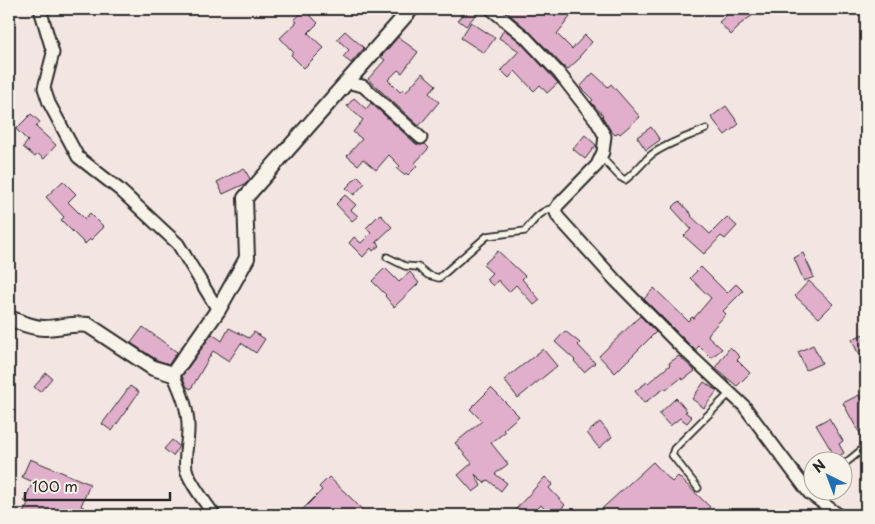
<svg xmlns="http://www.w3.org/2000/svg" width="875" height="524" font-family="'Playpen Sans',sans-serif">
	<style>
		.building { fill: #e1afcc; stroke: #2b2b2b }
		.lines { fill: none; stroke-linecap: round; stroke-linejoin: round }
		.service-casing { stroke: #2b2b2b; stroke-width: 9 }
		.minor-casing { stroke: #2b2b2b; stroke-width: 15 }
		.tertiary-casing { stroke: #2b2b2b; stroke-width: 18 }
		.service { stroke: #f7f3e8; stroke-width: 5.5 }
		.minor { stroke: #f7f3e8; stroke-width: 11 }
		.tertiary { stroke: #f7f3e8; stroke-width: 14 }
	</style>
	<rect width="100%" height="100%" fill="#f3e5e2"/>
	<filter id="ink" filterUnits="userSpaceOnUse"><feTurbulence type="fractalNoise" baseFrequency=".02" numOctaves="2"/><feDisplacementMap in="SourceGraphic" scale="10" xChannelSelector="R" yChannelSelector="G"/><feConvolveMatrix kernelMatrix="1 2 1 2 8 2 1 2 1" color-interpolation-filters="sRGB"/></filter>
	<g filter="url(#ink)">
		<g class="building">
			<polygon points="467,9 481,9 466,26 458,20"/>
			<polygon points="510,9 541,9 552,16 557,9 576,9 557,34 572,49 585,35 592,42 579,57 580,58 567,70 530,32 508,13"/>
			<polygon points="734,9 761,9 738,26 739,27 731,35 719,22"/>
			<polygon points="305,10 318,23 308,33 324,48 304,68 291,55 293,52 280,38 297,22 294,20"/>
			<polygon points="471,22 495,38 484,53 461,38"/>
			<polygon points="504,29 520,42 558,83 547,93 540,85 534,91 515,71 509,78 501,70 519,51 499,38"/>
			<polygon points="345,31 364,48 351,63 343,57 349,50 337,39"/>
			<polygon points="398,37 418,52 402,73 398,70 388,80 400,92 403,89 406,92 422,73 436,85 429,93 439,102 419,126 368,79 385,60 381,57"/>
			<polygon points="593,73 608,87 611,84 640,117 620,134 618,132 615,135 611,131 602,116 603,115 591,102 593,100 580,87"/>
			<polygon points="354,98 366,109 371,103 416,144 420,145 425,144 429,148 415,163 417,166 408,175 406,173 404,175 397,169 400,166 389,155 376,170 363,159 358,165 347,156 362,139 353,132 363,120 347,106"/>
			<polygon points="726,106 739,124 725,135 711,117"/>
			<polygon points="31,114 40,122 36,127 56,145 44,159 38,154 35,157 23,147 28,141 16,129"/>
			<polygon points="651,127 660,140 646,150 637,137"/>
			<polygon points="585,135 596,145 585,159 573,149"/>
			<polygon points="244,168 250,179 247,183 223,194 217,182"/>
			<polygon points="358,176 365,183 354,195 346,188"/>
			<polygon points="63,181 76,194 68,202 85,219 90,213 104,227 91,240 90,239 85,244 61,220 64,217 46,197"/>
			<polygon points="345,195 356,205 351,210 358,216 352,221 336,204"/>
			<polygon points="679,201 692,215 691,216 710,234 727,217 737,226 725,239 721,236 704,254 684,236 691,229 672,208"/>
			<polygon points="380,214 392,227 376,242 380,245 373,251 371,248 363,257 349,243 354,237 361,243 371,233 366,228"/>
			<polygon points="498,251 525,276 522,279 540,300 534,305 516,285 509,292 498,280 493,286 486,279 492,273 483,265"/>
			<polygon points="803,253 814,277 804,281 794,258"/>
			<polygon points="701,267 727,293 736,284 743,291 723,311 726,314 709,333 708,336 722,349 711,358 699,346 695,350 644,299 654,288 688,321 692,317 694,318 711,298 690,278"/>
			<polygon points="385,268 399,282 410,272 419,283 394,307 385,296 386,295 372,281"/>
			<polygon points="809,281 833,304 819,318 795,296"/>
			<polygon points="640,316 656,332 615,373 599,356"/>
			<polygon points="143,327 177,352 169,364 157,360 131,343"/>
			<polygon points="229,328 249,338 254,332 265,339 256,353 241,343 229,361 213,351 191,389 187,387 182,376 212,334 222,341"/>
			<polygon points="565,331 580,343 578,345 595,363 584,372 574,361 575,360 555,342"/>
			<polygon points="866,333 866,353 859,356 852,339"/>
			<polygon points="813,345 822,363 806,370 798,352"/>
			<polygon points="730,347 740,357 737,360 750,373 737,386 715,368"/>
			<polygon points="543,349 557,366 518,398 504,380"/>
			<polygon points="679,356 695,371 683,380 681,378 666,390 665,388 644,403 635,391 647,382 648,383 670,365 669,363"/>
			<polygon points="46,373 52,378 40,392 34,387"/>
			<polygon points="704,382 717,391 704,408 692,399"/>
			<polygon points="130,386 139,392 112,431 102,424"/>
			<polygon points="491,388 519,416 503,430 505,432 491,443 508,464 495,474 507,483 501,491 488,480 484,483 475,474 481,486 473,492 458,475 472,463 455,443 482,421 470,409"/>
			<polygon points="859,395 866,410 866,441 857,429 843,403"/>
			<polygon points="676,398 687,411 685,412 692,417 687,423 680,418 670,426 659,414"/>
			<polygon points="829,418 843,441 839,444 844,453 836,458 816,425"/>
			<polygon points="600,422 612,437 599,448 587,433"/>
			<polygon points="172,440 179,446 173,456 164,449"/>
			<polygon points="30,459 90,484 81,506 100,515 22,515 28,503 24,501 33,482 22,477"/>
			<polygon points="653,462 672,482 678,476 710,507 701,515 595,515"/>
			<polygon points="329,477 353,500 367,515 297,515 322,490 319,487"/>
			<polygon points="545,477 553,484 549,488 565,505 554,515 550,515 541,505 532,515 521,515 515,510"/>
		</g>
		<g class="lines">
			<defs>
				<g id="service">
					<path d="M601,157l19,20 5,3c10,-7 17,-17 26,-25 16,-12 37,-18 55,-26"/>
					<path d="M387,257l18,9 13,1 10,8 11,3 48,-42 38,-5c9,-11 16,-22 31,-23"/>
					<polyline points="842,466 865,447"/>
					<polyline points="698,488 672,455 674,449 730,393"/>
				</g>
				<g id="minor">
					<polyline points="40,9 53,53 44,88 49,103 78,157 120,190 178,244 218,310"/>
					<polyline points="491,9 525,37 559,73 595,119 605,136 603,152 597,165 558,205 555,210 558,217 616,281 677,343 744,406 809,493 839,515"/>
					<polyline points="345,82 363,86 421,138"/>
					<path d="M173,374c8,18 16,36 15,56 0,12 -4,27 -2,39 3,13 20,34 28,46"/>
				</g>
				<path id="tertiary" d="M9,318c11,4 22,10 35,10 15,0 27,-5 44,-3l65,43 20,6 45,-64 29,-52 -2,-60 166,-189"/>
			</defs>
			<use href="#service" class="service-casing"/>
			<use href="#minor" class="minor-casing"/>
			<use href="#tertiary" class="tertiary-casing"/>
			<use href="#service" class="service"/>
			<use href="#minor" class="minor"/>
			<use href="#tertiary" class="tertiary"/>
		</g>
	</g>
	<rect width="875" height="524" fill="none" stroke="#f7f3e8" stroke-width="30"/>
	<rect x="15" y="15" width="845" height="494" fill="none" stroke="#2b2b2b" stroke-width="2" filter="url(#ink)"/>
	<g transform="translate(828 476) rotate(318)"><circle r="24" fill="#f7f3e8" stroke="#a5a39c"/>
	<path d="M0-4L9 19L0 12L-9 19Z" fill="#1f6fb2"/>
	<text y="-8" font-size="14" font-weight="bold" text-anchor="middle" fill="#2b2b2b">N</text>
	</g>
	<path d="M25 492v8h145v-8" fill="none" stroke="#2b2b2b" stroke-width="2.5"/>
	<text x="32" y="492" font-size="15" fill="#2b2b2b" stroke="#f7f3e8" stroke-width="4" paint-order="stroke">100 m</text>
</svg>
